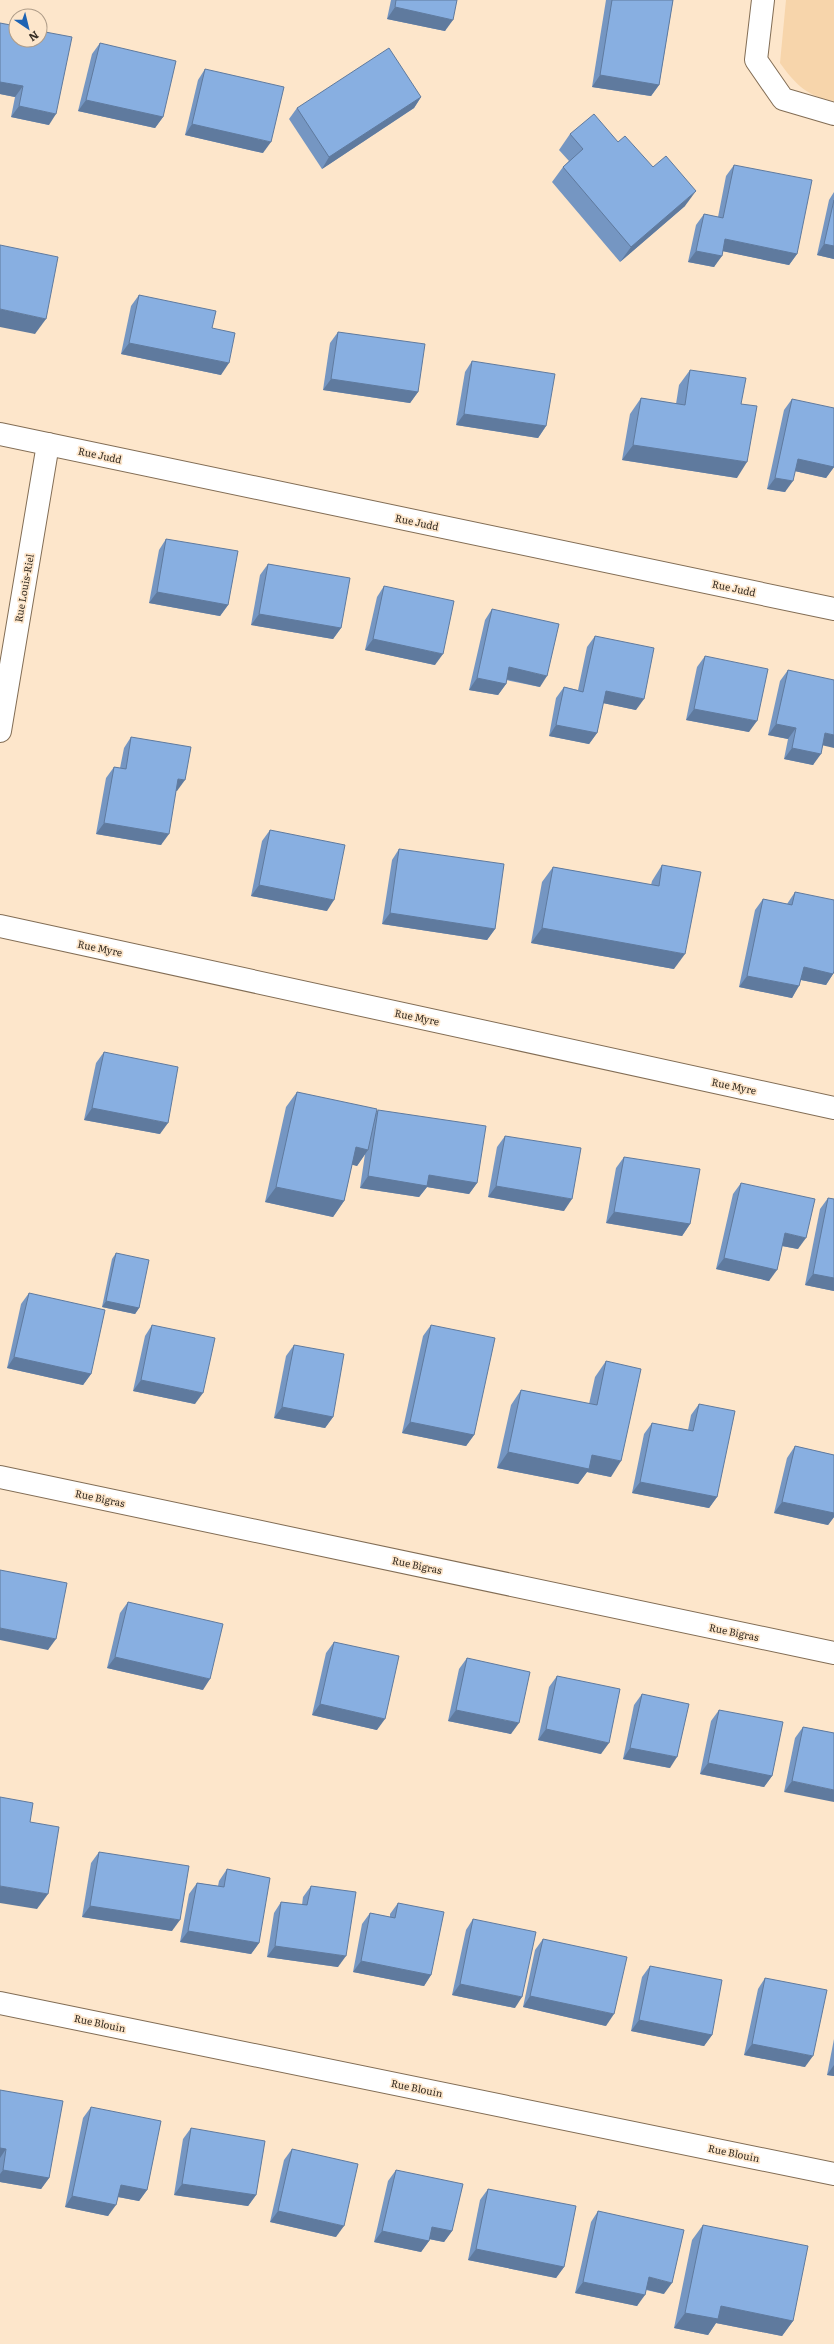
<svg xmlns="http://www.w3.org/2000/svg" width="834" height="2344" font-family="Literata,serif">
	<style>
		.green { fill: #f7d5ab }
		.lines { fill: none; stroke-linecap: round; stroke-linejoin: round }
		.street-casing { stroke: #826d55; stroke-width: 24 }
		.street { stroke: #fff; stroke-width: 22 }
		.wall { fill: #7596c2 }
		.shaded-wall { fill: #5f7a9e }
		.building { fill: #88afe1; stroke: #5f7a9e }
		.labels { text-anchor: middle; stroke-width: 3.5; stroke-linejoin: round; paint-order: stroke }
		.street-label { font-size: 10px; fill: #372e24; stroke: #fde6cb }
	</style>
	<rect width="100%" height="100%" fill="#fde6cb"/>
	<path class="green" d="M786,0h48v101c-26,-4 -39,-17 -54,-38z"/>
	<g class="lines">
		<defs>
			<g id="street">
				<polyline points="763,0 756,60 783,99 834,114"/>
				<polyline points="0,434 834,609"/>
				<polyline points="0,731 48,444"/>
				<polyline points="0,926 834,1108"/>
				<polyline points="0,1477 834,1653"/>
				<polyline points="0,2003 834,2174"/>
			</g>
		</defs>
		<use href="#street" class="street-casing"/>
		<use href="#street" class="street"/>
	</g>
	<g class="wall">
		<polygon points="391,0 457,0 445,31 387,19"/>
		<polygon points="606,0 673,0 659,85 651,96 592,87"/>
		<polygon points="0,23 49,125 11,117 15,97 0,94"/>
		<polygon points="100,43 163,117 155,128 78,111 92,54"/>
		<polygon points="205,69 263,153 185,135 198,80"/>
		<polygon points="421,97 414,108 322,169 289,119 297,108"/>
		<polygon points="570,134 618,142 685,206 620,262 552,182 563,167 569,161 559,150"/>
		<polygon points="734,165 797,254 789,265 723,251 714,267 688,262 696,225 704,214 718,217 726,176"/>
		<polygon points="834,192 834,259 817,255 829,200"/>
		<polygon points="139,295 212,328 221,375 121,354 131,306"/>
		<polygon points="338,332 418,392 410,403 323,390 330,343"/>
		<polygon points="472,361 546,426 538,438 456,425 465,372"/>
		<polygon points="690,370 741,404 737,478 622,460 630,414 641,398 676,404 679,385"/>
		<polygon points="792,399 834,467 826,478 795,471 785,492 767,489 784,410"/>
		<polygon points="166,539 228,605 220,616 149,603 159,550"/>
		<polygon points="268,564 341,628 333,639 251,625 260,575"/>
		<polygon points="384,586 435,665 365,650 377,597"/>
		<polygon points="492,609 540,687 506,680 506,684 498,695 469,690 485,620"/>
		<polygon points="595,636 636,710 603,703 597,733 589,744 549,736 556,698 564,687 578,690 587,647"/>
		<polygon points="705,656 749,732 686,720 697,667"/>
		<polygon points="788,670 823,746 813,765 784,759 788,739 768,735 780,681"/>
		<polygon points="131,737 177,791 176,791 161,845 96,834 106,778 114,767 120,768 124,748"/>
		<polygon points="270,830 327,911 251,896 262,841"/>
		<polygon points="399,849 495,929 487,940 382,924 392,860"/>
		<polygon points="662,865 674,969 531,943 542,882 553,867 651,885 652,881"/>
		<polygon points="795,892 833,974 826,985 801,980 792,998 739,987 755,910 763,899 787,904"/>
		<polygon points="104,1052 160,1134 84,1120 96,1063"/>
		<polygon points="297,1092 376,1113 378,1110 477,1183 469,1194 427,1187 419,1197 360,1188 365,1154 357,1166 352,1164 344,1201 333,1217 265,1202 286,1107"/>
		<polygon points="505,1136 564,1211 488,1197 497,1147"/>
		<polygon points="624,1157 690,1224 682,1236 606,1223 616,1168"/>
		<polygon points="741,1183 798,1249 782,1246 769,1281 716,1269 733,1194"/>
		<polygon points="828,1198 834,1291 805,1285 820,1209"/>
		<polygon points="116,1253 139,1308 135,1314 102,1307 112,1259"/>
		<polygon points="29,1293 91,1374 83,1385 7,1368 21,1304"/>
		<polygon points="152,1325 195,1404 133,1391 145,1336"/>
		<polygon points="431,1325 474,1435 466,1446 402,1433 423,1336"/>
		<polygon points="294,1345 333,1417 325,1428 274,1418 286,1356"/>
		<polygon points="606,1361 611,1477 587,1472 578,1484 497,1468 511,1405 521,1390 589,1404 595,1377"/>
		<polygon points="699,1404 717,1497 709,1508 632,1493 644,1434 652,1423 688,1430 691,1415"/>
		<polygon points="795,1446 834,1455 834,1517 828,1525 774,1513 787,1458"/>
		<polygon points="128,1602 203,1690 107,1668 120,1613"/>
		<polygon points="334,1642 377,1730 312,1715 326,1653"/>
		<polygon points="467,1658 511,1734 448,1721 459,1669"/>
		<polygon points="557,1676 601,1754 538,1740 549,1687"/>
		<polygon points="642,1694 670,1768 623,1759 634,1705"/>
		<polygon points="719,1710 772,1776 764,1787 700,1774 711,1721"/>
		<polygon points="803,1727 834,1733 784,1792 795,1738"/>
		<polygon points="99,1852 172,1931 82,1917 91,1863"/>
		<polygon points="227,1869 259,1943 251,1954 180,1942 189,1894 197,1883 218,1886 219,1881"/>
		<polygon points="311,1886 338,1967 267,1957 274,1913 281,1902 302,1905 303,1897"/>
		<polygon points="398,1903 431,1975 424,1986 353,1972 362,1924 370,1913 390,1917 390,1914"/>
		<polygon points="473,1919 515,2008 452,1995 466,1930"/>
		<polygon points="543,1939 606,2026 523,2007 535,1950"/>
		<polygon points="650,1966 712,2035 704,2046 631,2031 642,1977"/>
		<polygon points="765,1978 805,2067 744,2055 758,1989"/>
		<polygon points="834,2039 834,2076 827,2075"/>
		<polygon points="0,2090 49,2178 41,2189 0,2182"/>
		<polygon points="91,2107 147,2190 139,2201 118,2197 108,2216 65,2207 83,2118"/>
		<polygon points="191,2128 256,2195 248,2206 174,2195 183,2139"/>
		<polygon points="292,2149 336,2237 270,2222 284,2160"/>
		<polygon points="396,2170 452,2231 444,2242 429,2239 429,2241 421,2252 374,2242 388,2181"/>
		<polygon points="488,2189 564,2267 556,2278 468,2260 480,2200"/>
		<polygon points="598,2211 664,2294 646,2290 637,2306 575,2293 591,2222"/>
		<polygon points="703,2225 793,2321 782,2336 716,2323 708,2335 674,2328 692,2240"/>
	</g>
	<g class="shaded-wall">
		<polygon points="395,7 453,20 445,31 387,19"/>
		<polygon points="600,75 659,85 651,96 592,87"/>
		<polygon points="0,82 23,86 15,97 0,94"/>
		<polygon points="421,97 414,108 322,169 329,157"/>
		<polygon points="86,100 163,117 155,128 78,111"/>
		<polygon points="19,106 56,114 49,125 11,117"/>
		<polygon points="192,124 271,142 263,153 185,135"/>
		<polygon points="696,191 685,206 620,262 631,247"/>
		<polygon points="725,239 797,254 789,265 717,250"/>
		<polygon points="824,244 834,246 834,259 817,255"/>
		<polygon points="696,251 722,256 714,267 688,262"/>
		<polygon points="0,309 46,319 35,334 0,327"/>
		<polygon points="129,343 229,363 221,375 121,354"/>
		<polygon points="331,379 418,392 410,403 323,390"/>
		<polygon points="464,414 546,426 538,438 456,425"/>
		<polygon points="633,445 747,462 737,478 622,460"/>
		<polygon points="798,459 834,467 826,478 790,470"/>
		<polygon points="775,478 793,481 785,492 767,489"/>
		<polygon points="157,592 228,605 220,616 149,603"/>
		<polygon points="259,614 341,628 333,639 251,625"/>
		<polygon points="373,639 443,654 435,665 365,650"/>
		<polygon points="509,667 547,676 540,687 501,678"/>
		<polygon points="477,678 506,684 498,695 469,690"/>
		<polygon points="606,691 644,699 636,710 598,702"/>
		<polygon points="694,709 757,721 749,732 686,720"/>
		<polygon points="776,724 796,728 788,739 768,735"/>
		<polygon points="556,725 597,733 589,744 549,736"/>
		<polygon points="825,733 834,735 834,748 817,744"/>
		<polygon points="792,748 821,754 813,765 784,759"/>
		<polygon points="178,779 185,780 177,791 171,790"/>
		<polygon points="104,823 169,834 161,845 96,834"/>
		<polygon points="259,885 334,900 327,911 251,896"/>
		<polygon points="390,913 495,929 487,940 382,924"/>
		<polygon points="542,928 685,954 674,969 531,943"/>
		<polygon points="804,967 833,974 826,985 796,979"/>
		<polygon points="747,976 799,986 792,998 739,987"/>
		<polygon points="92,1108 168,1123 160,1134 84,1120"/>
		<polygon points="356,1147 368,1150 357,1166 345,1163"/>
		<polygon points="429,1175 477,1183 469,1194 427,1187 419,1197 360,1188 368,1176"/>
		<polygon points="496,1186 572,1199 564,1211 488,1197"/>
		<polygon points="276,1187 344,1201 333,1217 265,1202"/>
		<polygon points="614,1212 690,1224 682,1236 606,1223"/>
		<polygon points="785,1233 806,1238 798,1249 777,1245"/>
		<polygon points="724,1258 777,1270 769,1281 716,1269"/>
		<polygon points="813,1274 834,1278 834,1291 805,1285"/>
		<polygon points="106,1301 139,1308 135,1314 102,1307"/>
		<polygon points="14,1357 91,1374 83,1385 7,1368"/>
		<polygon points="141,1380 203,1393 195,1404 133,1391"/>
		<polygon points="282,1407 333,1417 325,1428 274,1418"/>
		<polygon points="410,1422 474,1435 466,1446 402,1433"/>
		<polygon points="508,1452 592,1455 621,1461 611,1477 587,1472 578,1484 497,1468"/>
		<polygon points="640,1482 717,1497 709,1508 632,1493"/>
		<polygon points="782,1502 834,1513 834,1517 828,1525 774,1513"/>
		<polygon points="0,1628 56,1639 48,1650 0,1640"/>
		<polygon points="115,1657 210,1679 203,1690 107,1668"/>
		<polygon points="320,1704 385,1719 377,1730 312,1715"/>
		<polygon points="456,1710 519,1723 511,1734 448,1721"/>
		<polygon points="546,1729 609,1743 601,1754 538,1740"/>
		<polygon points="630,1748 677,1757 670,1768 623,1759"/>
		<polygon points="708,1763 772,1776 764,1787 700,1774"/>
		<polygon points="792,1781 834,1790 834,1802 784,1792"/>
		<polygon points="0,1886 48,1894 37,1909 0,1903"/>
		<polygon points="90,1906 180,1920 172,1931 82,1917"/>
		<polygon points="188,1931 259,1943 251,1954 180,1942"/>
		<polygon points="275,1946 346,1956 338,1967 267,1957"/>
		<polygon points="361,1961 431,1975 424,1986 353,1972"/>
		<polygon points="460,1984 522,1997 515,2008 452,1995"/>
		<polygon points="530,1996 614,2014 606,2026 523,2007"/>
		<polygon points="639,2020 712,2035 704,2046 631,2031"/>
		<polygon points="752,2044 813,2056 805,2067 744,2055"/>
		<polygon points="834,2065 834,2076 827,2075"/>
		<polygon points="0,2148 6,2149 0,2158"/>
		<polygon points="3,2170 49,2178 41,2189 0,2182 0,2174"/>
		<polygon points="182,2184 256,2195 248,2206 174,2195"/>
		<polygon points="121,2185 147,2190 139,2201 113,2196"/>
		<polygon points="72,2196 116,2205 108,2216 65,2207"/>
		<polygon points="278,2211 344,2226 336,2237 270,2222"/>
		<polygon points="432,2227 452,2231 444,2242 424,2238"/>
		<polygon points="382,2231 429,2241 421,2252 374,2242"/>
		<polygon points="476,2249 564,2267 556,2278 468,2260"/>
		<polygon points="649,2277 672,2283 664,2294 641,2288"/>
		<polygon points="583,2282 645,2295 637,2306 575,2293"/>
		<polygon points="721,2306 793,2321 782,2336 716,2323 708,2335 674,2328 685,2313"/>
	</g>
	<g class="building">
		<polygon points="396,0 457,0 453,20 395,7"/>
		<polygon points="612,0 673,0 659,85 600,75"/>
		<polygon points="0,23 16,26 16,40 40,40 40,31 72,37 56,114 19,106 23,86 0,82"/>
		<polygon points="100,43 176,61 163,117 86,100"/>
		<polygon points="389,48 421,97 329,157 297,108"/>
		<polygon points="205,69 284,87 271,142 192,124"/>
		<polygon points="594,114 618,142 625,136 653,167 666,156 696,191 631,247 563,167 583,149 570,134"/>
		<polygon points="734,165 812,180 797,254 725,239 722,256 696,251 704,214 723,218"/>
		<polygon points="834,200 834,246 824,244"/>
		<polygon points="0,245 58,257 46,319 0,309"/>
		<polygon points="139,295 216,311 212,328 235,333 229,363 129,343"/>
		<polygon points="338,332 425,344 418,392 331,379"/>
		<polygon points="472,361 555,374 546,426 464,414"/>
		<polygon points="690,370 746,378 741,404 757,406 747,462 633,445 641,398 685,405"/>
		<polygon points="792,399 834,408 834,467 798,459 793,481 775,478"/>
		<polygon points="166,539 238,551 228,605 157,592"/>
		<polygon points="268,564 350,578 341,628 259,614"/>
		<polygon points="384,586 454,601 443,654 373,639"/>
		<polygon points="492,609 559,624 547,676 509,667 506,684 477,678"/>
		<polygon points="595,636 654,648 644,699 606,691 597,733 556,725 564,687 583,692"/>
		<polygon points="705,656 768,669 757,721 694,709"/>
		<polygon points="788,670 834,680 834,735 825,733 821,754 792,748 796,728 776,724"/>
		<polygon points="131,737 191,747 185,780 178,779 169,834 104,823 114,767 126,769"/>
		<polygon points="270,830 345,845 334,900 259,885"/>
		<polygon points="399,849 504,864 495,929 390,913"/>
		<polygon points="662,865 701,872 685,954 542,928 553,867 659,886"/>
		<polygon points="795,892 834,900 834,971 833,974 804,967 799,986 747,976 763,899 792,905"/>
		<polygon points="104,1052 178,1067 168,1123 92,1108"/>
		<polygon points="297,1092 377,1109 368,1150 356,1147 344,1201 276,1187"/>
		<polygon points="378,1110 486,1126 477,1183 429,1175 427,1186 368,1176"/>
		<polygon points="505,1136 581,1148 572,1199 496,1186"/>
		<polygon points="624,1157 700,1169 690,1224 614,1212"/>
		<polygon points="741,1183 815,1199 806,1238 785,1233 777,1270 724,1258"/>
		<polygon points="828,1198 834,1199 834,1278 813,1274"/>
		<polygon points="116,1253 149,1260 139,1308 106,1301"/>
		<polygon points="29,1293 105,1310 91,1374 14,1357"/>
		<polygon points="152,1325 215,1338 203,1393 141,1380"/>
		<polygon points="431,1325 495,1338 474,1435 410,1422"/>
		<polygon points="294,1345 344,1354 333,1417 282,1407"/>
		<polygon points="606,1361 641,1369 621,1461 592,1455 589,1469 508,1452 521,1390 597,1405"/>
		<polygon points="699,1404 735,1411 717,1497 640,1482 652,1423 693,1431"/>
		<polygon points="795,1446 834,1455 834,1513 782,1502"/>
		<polygon points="0,1570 67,1583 56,1639 0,1628"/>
		<polygon points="128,1602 223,1624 210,1679 115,1657"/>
		<polygon points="334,1642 399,1656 385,1719 320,1704"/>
		<polygon points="467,1658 530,1672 519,1723 456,1710"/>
		<polygon points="557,1676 620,1689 609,1743 546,1729"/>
		<polygon points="642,1694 689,1704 677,1757 630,1748"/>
		<polygon points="719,1710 783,1722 772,1776 708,1763"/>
		<polygon points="803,1727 834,1733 834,1790 792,1781"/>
		<polygon points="0,1797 33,1803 30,1822 59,1827 48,1894 0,1886"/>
		<polygon points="99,1852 189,1866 180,1920 90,1906"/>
		<polygon points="227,1869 270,1878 259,1943 188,1931 197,1883 224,1887"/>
		<polygon points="311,1886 356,1892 346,1956 275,1946 281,1902 307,1905"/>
		<polygon points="398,1903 444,1912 431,1975 361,1961 370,1913 395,1918"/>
		<polygon points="473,1919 536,1932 522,1997 460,1984"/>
		<polygon points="543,1939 627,1957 614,2014 530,1996"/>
		<polygon points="650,1966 722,1980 712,2035 639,2020"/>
		<polygon points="765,1978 827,1990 813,2056 752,2044"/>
		<polygon points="0,2090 63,2101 49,2178 3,2170 6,2149 0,2148"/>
		<polygon points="91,2107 161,2121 147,2190 121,2185 116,2205 72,2196"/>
		<polygon points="191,2128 265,2141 256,2195 182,2184"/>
		<polygon points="292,2149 358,2164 344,2226 278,2211"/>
		<polygon points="396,2170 463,2184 452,2231 432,2227 429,2241 382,2231"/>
		<polygon points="488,2189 576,2206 564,2267 476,2249"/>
		<polygon points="598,2211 684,2230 672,2283 649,2277 645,2295 583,2282"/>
		<polygon points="703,2225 808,2246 793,2321 721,2306 718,2319 685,2313"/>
	</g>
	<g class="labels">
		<g class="street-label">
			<text transform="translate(100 455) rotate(12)" y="4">Rue Judd</text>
			<text transform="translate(417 522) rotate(12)" y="4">Rue Judd</text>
			<text transform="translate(24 588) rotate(-80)" y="4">Rue Louis-Riel</text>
			<text transform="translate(734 588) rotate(12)" y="4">Rue Judd</text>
			<text transform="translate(100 948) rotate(12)" y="4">Rue Myre</text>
			<text transform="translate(417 1017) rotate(12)" y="4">Rue Myre</text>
			<text transform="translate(734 1086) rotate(12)" y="4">Rue Myre</text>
			<text transform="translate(100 1498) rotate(12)" y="4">Rue Bigras</text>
			<text transform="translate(417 1565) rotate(12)" y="4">Rue Bigras</text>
			<text transform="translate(734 1632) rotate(12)" y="4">Rue Bigras</text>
			<text transform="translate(100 2023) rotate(12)" y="4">Rue Blouin</text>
			<text transform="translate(417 2088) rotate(12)" y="4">Rue Blouin</text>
			<text transform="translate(734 2153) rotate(12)" y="4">Rue Blouin</text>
		</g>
	</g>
	<g transform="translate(28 28) rotate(145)"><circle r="19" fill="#fde6cb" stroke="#ae9c88"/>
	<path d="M0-3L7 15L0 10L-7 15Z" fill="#1d63b3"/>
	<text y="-6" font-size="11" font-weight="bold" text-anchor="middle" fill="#372e24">N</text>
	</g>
</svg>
